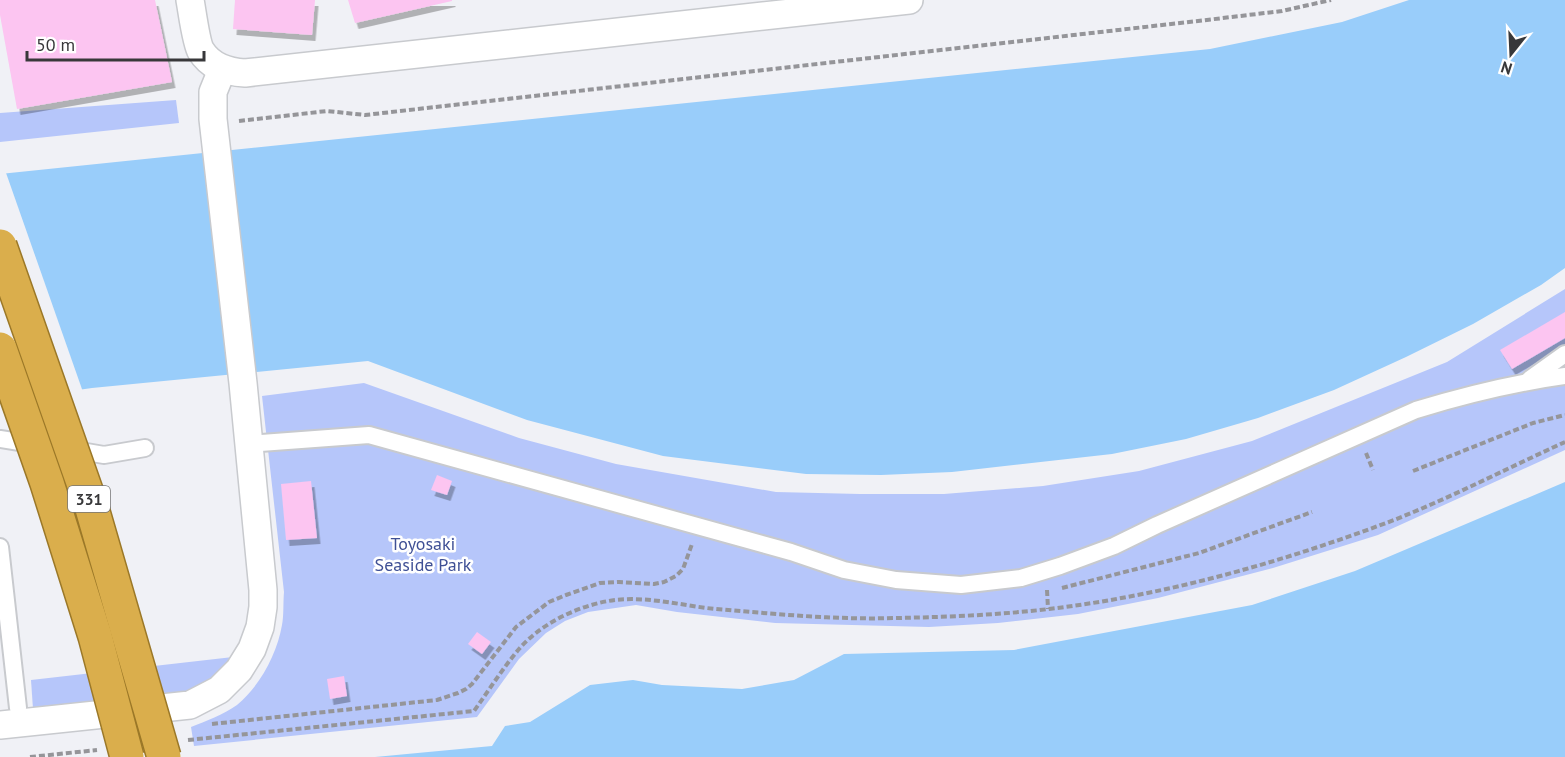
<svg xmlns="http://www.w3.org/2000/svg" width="1565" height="757" font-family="'PT Sans',sans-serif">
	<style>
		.green { fill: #b6c6fa }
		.water { fill: #99cdfa }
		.pier { fill: #f0f1f6 }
		.building { fill: #fcc5f1; filter: url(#shadow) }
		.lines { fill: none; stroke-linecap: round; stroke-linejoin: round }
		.pedestrian-casing { stroke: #c8cace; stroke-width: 20 }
		.tertiary-casing { stroke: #c8cace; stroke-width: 30 }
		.path { stroke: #959599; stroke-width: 4; stroke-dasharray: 6 3; stroke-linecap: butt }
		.pedestrian { stroke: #fff; stroke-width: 16 }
		.tertiary { stroke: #fff; stroke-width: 27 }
		.trunk-bridge-casing { stroke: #9b7828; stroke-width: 36; stroke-linecap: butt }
		.trunk-bridge { stroke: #daae4c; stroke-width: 33 }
		.labels { text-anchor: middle; stroke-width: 5; stroke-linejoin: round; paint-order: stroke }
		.shield { fill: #fff; stroke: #747475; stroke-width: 1.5 }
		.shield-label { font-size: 16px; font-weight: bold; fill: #38383a }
		.park-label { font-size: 18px; fill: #3f5095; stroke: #fff }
	</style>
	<defs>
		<filter id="shadow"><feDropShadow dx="3.5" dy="6" stdDeviation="0" flood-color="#0004"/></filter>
	</defs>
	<rect width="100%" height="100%" fill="#f0f1f6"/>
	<g class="green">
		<polygon points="176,100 179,123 0,142 0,113"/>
		<path d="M1565,289v161l-187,85 -105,33 -115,30 -80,16 -80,9 -69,4 -154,-4 -98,-11 -41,-7 -48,7 -23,9 -19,12 -27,26 -42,58 -283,29 -3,-19c15,-6 32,-12 46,-22 23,-19 40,-51 45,-80 2,-10 1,-22 2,-33l-22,-196 102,-13 155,55 97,26 160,28 84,2h84l99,-8 96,-15 113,-30 195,-79z"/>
		<polygon points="233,657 223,668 206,683 179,694 33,709 31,680"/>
	</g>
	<g class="water">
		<polygon points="1409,0 1565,0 1565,268 1541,285 1473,324 1406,357 1334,390 1258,418 1186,439 1112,454 952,472 881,475 806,474 663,456 527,420 368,361 92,388 0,401 0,174 1210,49 1342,22"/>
		<polygon points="1565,482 1565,757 375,757 492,746 505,726 530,722 590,685 633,680 662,685 742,689 794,680 844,654 1014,650 1252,605 1355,571"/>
	</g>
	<polygon class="pier" points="5,170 83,392 0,404 0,171"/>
	<g class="building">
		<polygon points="0,0 155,0 172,82 17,109 0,15"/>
		<polygon points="235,0 315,0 312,35 233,29"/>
		<polygon points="348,0 452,0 452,1 355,23"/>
		<polygon points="1565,312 1565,338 1512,369 1500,350"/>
		<polygon points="437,475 452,481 447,495 431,490"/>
		<polygon points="311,481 317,538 286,540 281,484"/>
		<polygon points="477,632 491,642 482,654 468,644"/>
		<polygon points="344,676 347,696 330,699 327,679"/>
	</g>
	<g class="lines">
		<defs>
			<g id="pedestrian">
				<polyline points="1530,379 1565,354"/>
				<polyline points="0,439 38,445"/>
				<path d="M248,444l121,-9 422,117 53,18 52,10 65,5 60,-7 39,-12 54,-20 43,-21 259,-115c49,-15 98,-27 149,-34"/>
				<polyline points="69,449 104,455 145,448"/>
				<polyline points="0,547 18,708"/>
			</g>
			<g id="tertiary">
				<path d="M190,0c2,10 6,43 11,51 10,16 26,21 44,22l664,-73"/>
				<polyline points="0,725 190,705 219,690 239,670 252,649 260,627 263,607 263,590 243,383 213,119 213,92 222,70"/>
			</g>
		</defs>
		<use href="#pedestrian" class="pedestrian-casing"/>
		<use href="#tertiary" class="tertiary-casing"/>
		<g class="path">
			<polyline points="239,121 327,111 365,115 1198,21 1282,11 1331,0"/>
			<polyline points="1366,453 1373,470"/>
			<polyline points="1413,471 1533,423 1565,415"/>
			<polyline points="1062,588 1199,553 1312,512"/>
			<polyline points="1047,590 1048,609"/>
			<polyline points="212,724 437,700 458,693 466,689 472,684 516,627 549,602 566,595 600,583 619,582 654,584 664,582 676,576 683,569 692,544"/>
			<path d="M188,740l286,-29c15,-21 29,-43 45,-62 20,-23 51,-39 80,-46 38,-10 78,2 116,6 61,5 121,11 182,9 50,-1 101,-3 152,-9 118,-14 234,-47 345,-89 58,-23 114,-52 171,-78"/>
			<polyline points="30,757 97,750"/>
		</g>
		<use href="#pedestrian" class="pedestrian"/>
		<use href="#tertiary" class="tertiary"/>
		<defs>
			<g id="trunk-bridge">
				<polyline points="0,246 91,505 164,757"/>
				<polyline points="0,349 47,483 95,636 127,757"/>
			</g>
		</defs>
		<use href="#trunk-bridge" class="trunk-bridge-casing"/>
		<use href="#trunk-bridge" class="trunk-bridge"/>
	</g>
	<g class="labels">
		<rect class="shield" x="68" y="486" width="42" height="26" rx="4.5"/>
		<g class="shield-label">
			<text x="89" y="505">331</text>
		</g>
		<g class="park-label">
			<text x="423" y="550">Toyosaki<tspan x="423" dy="21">Seaside Park</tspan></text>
		</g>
	</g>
	<g transform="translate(1511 54) rotate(198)" stroke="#ffffff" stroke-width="4.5" paint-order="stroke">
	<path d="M0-4.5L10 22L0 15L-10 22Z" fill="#38383a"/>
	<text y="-9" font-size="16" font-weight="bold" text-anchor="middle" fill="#38383a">N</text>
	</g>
	<path d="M27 51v9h177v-9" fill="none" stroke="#38383a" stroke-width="3"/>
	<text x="36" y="51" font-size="18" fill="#38383a" stroke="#ffffff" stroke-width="4.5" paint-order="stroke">50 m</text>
</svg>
